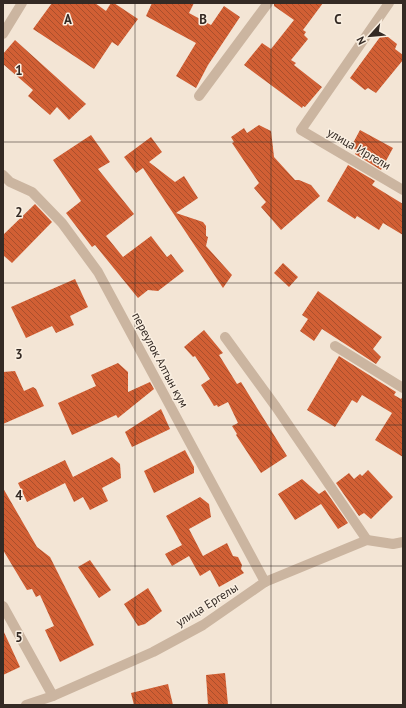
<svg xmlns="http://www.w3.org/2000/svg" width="406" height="708" font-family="'PT Sans',sans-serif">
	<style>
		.building { fill: url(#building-back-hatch) }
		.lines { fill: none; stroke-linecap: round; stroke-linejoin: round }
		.minor { stroke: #cbb5a0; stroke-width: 10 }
		.grid { fill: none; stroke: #342a24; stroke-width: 1; stroke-opacity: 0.55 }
		.labels { text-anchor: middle; stroke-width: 3; stroke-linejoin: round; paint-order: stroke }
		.street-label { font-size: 12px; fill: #342a24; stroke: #faefe1 }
		.grid-label { font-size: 13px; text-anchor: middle; font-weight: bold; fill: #342a24; stroke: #faefe1; stroke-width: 3; stroke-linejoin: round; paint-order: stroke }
	</style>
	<defs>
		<pattern id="building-back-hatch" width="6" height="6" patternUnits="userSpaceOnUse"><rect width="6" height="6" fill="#d15f34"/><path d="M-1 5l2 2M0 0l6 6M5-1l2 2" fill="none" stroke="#aa4f2c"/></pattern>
	</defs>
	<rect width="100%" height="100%" fill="#f3e5d5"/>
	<g class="building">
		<polygon points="52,3 95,3 106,11 111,3 114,3 138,19 118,46 112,42 94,69 33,29"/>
		<polygon points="152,3 194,3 189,13 211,25 224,6 240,17 208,65 196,88 176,76 196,43 146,16"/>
		<polygon points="274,3 323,3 303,30 306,32 304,35 308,39 291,60 296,63 294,65 322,87 305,107 303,106 302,108 244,65 262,43 271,49 294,20 274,6"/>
		<polygon points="383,33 397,44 395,49 403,55 403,60 376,93 368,88 365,90 350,78"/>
		<polygon points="15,40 86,104 69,120 57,107 50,115 28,96 33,90 3,64 3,54"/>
		<polygon points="259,125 271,131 274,157 295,180 299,180 311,185 320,196 281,230 261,207 266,202 254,188 259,183 232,143 234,142 231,137 244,128 247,133"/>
		<polygon points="360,130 393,148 381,170 355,154 357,150 351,147"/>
		<polygon points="91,135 110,162 98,169 134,214 106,236 123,257 151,236 167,257 171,254 184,271 158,291 148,290 138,298 95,245 92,247 66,213 81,201 53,160"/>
		<polygon points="151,137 162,152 149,162 175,182 184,176 198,198 176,213 203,222 206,226 206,236 208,237 206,246 232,275 223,288 143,168 136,173 124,157"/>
		<polygon points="348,165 375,181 372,185 403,204 403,235 383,223 379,230 357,216 355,219 327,201"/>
		<polygon points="35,204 52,222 12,263 3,255 3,235"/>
		<polygon points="283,263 298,277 289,287 274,273"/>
		<polygon points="75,279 88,307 70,316 74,325 56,333 52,326 26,338 11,307"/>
		<polygon points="318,291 382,337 373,349 381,357 376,364 322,329 314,341 300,331 308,319 302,315"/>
		<polygon points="204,330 223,353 219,355 237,384 241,382 287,456 261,473 236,435 237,434 232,426 238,423 228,402 218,407 217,405 214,406 201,385 210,379 195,356 193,357 184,347"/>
		<polygon points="339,356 396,392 394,395 401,399 403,396 403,457 375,440 392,413 362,395 357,403 352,400 335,427 307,410"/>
		<polygon points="118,363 128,372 128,392 150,382 154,389 118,418 116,415 72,435 58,403 96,386 91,375"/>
		<polygon points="15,371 24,391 33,387 36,389 44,406 3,424 3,372"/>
		<polygon points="161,409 170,429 132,447 125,432"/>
		<polygon points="185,450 194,467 194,473 154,493 144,471"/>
		<polygon points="112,457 120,464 121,478 102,488 108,501 90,510 83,497 74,502 65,483 27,502 18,483 65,460 73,477"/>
		<polygon points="368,470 393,497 371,519 364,513 359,516 336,483 349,473 354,479 360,474 362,476"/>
		<polygon points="302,479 319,494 325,490 348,523 338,529 321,504 295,520 278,494"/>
		<polygon points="3,488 37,547 50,557 94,645 60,662 45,630 54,626 40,595 36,597 32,589 27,590 3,550"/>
		<polygon points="200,497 209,504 211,517 189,529 203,556 227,543 233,556 238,557 242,565 241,569 244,573 219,587 210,570 200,576 189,556 172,566 165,554 182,545 166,516"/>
		<polygon points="90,560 111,590 99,598 78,567"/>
		<polygon points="148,588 162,611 145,624 138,626 124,604"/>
		<polygon points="3,630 20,667 3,675"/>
		<polygon points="225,673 228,705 208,705 206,675"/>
		<polygon points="168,684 173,705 134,705 131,693"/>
	</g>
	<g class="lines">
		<g class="minor">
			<polyline points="389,3 301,130 403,190"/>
			<polyline points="3,34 22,3"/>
			<polyline points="199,96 268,3"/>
			<polyline points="3,175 10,182 32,192 62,223 98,272 265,582"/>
			<polyline points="225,337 276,407 367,540"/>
			<polyline points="335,346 403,388"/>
			<polyline points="3,606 53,696"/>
			<polyline points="26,705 53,696 153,652 203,625 265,582 367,540 393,544 403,542"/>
		</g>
	</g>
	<path class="grid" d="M135,3v702M271,3v702M3,142h400M3,283h400M3,425h400M3,566h400"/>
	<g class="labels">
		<g class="street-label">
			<text transform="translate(359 149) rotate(30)" y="4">улица Иргели</text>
			<text transform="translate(160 360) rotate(62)" y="4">переулок Алтын кум</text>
			<text transform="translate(207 605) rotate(-32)" y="4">улица Ергелы</text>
		</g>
	</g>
	<g class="grid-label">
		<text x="68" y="24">A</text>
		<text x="203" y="24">B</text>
		<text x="338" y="24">C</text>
		<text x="19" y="75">1</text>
		<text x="19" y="217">2</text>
		<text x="19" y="359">3</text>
		<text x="19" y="500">4</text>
		<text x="19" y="642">5</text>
	</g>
	<rect width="406" height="708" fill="none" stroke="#342a24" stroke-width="8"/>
	<g transform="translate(370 36) rotate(243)" stroke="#faefe1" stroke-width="3" paint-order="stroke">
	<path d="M0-3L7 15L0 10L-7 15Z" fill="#342a24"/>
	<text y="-6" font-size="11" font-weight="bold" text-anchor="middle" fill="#342a24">N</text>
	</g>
</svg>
